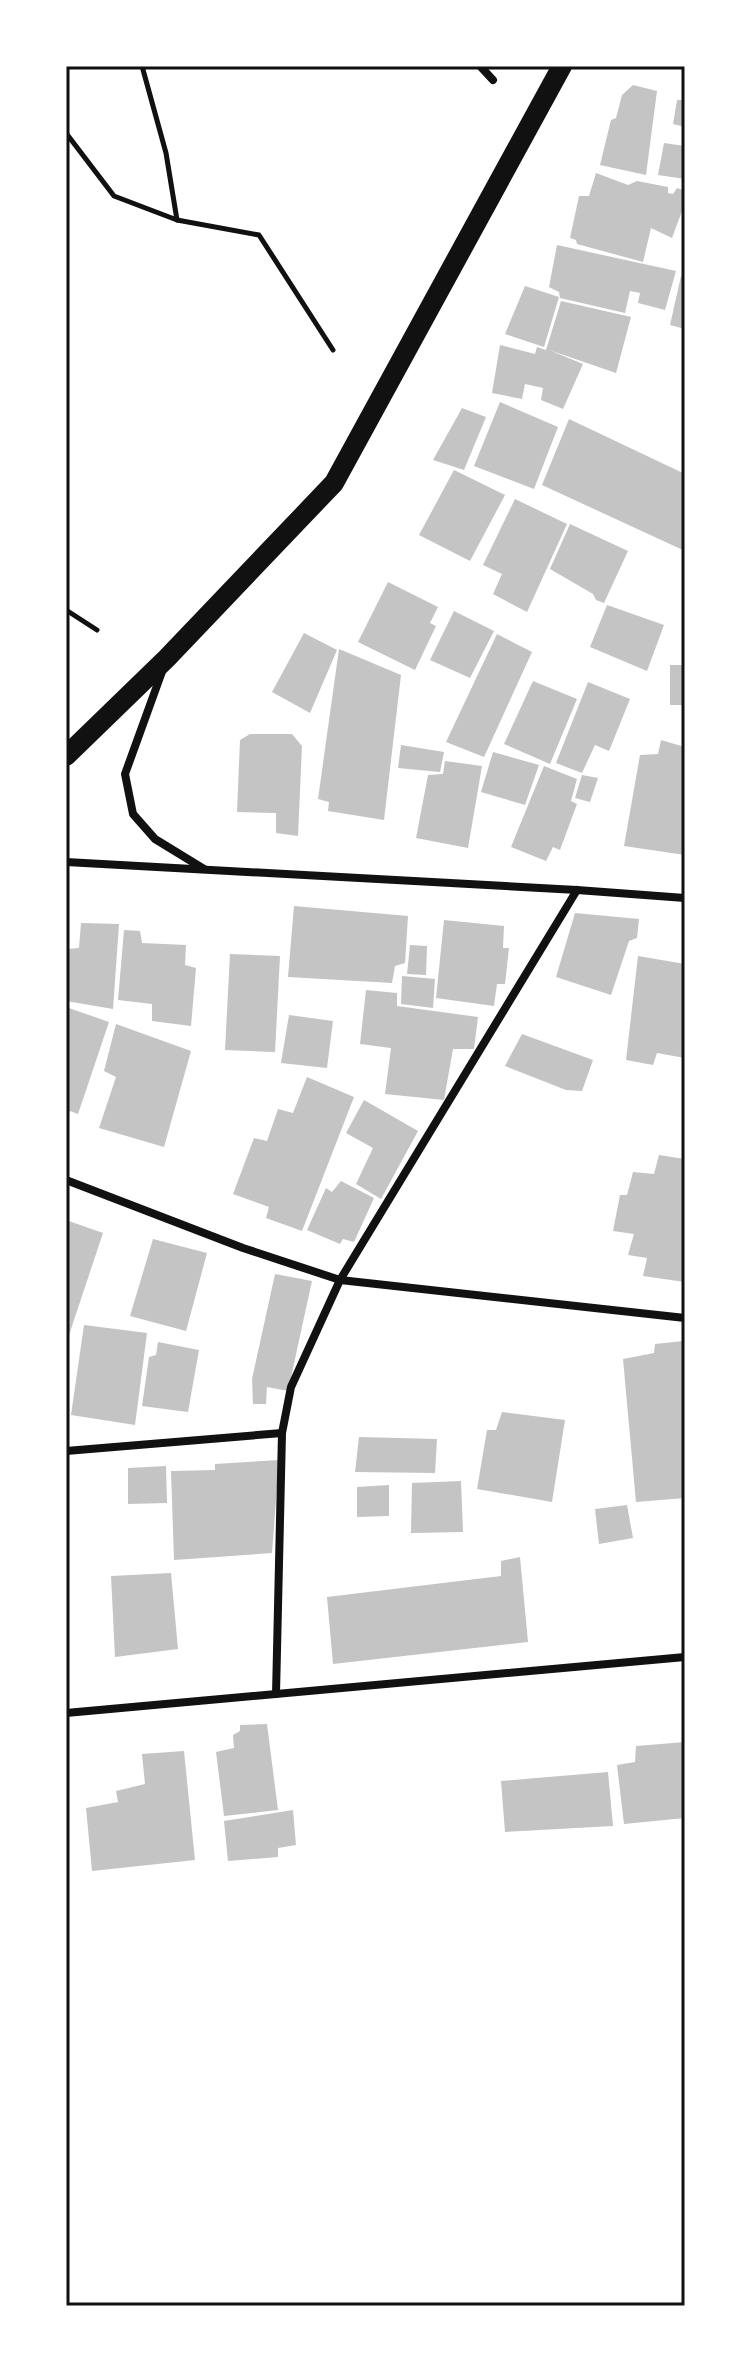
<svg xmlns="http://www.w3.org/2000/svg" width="751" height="2372" font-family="Poppins,sans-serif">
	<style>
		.building { fill: #c4c4c4 }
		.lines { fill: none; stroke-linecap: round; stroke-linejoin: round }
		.path { stroke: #111; stroke-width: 5 }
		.minor { stroke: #111; stroke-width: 8 }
		.primary { stroke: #111; stroke-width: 20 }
		.neatline { fill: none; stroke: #111; stroke-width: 3 }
	</style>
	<rect width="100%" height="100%" fill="#fff"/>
	<g class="building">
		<polygon points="633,85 657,91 646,175 600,165 611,120 616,118 622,95"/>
		<polygon points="677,100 685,100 685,127 673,124"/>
		<polygon points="664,143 685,146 685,179 658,175"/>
		<polygon points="596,173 628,185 637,181 668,187 668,193 673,194 677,188 685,191 685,203 672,238 651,228 643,262 577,244 576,240 570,238 579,196 589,196"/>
		<polygon points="557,245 676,271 665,310 638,303 640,293 630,291 625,313 560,298 559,292 549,287"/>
		<polygon points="681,276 685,277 685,329 670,325"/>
		<polygon points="525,286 559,297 544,347 505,334"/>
		<polygon points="561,301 631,317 616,373 549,350 583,364 563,409 541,400 543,388 525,384 522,399 492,393 500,345 535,354 537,347 546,350"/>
		<polygon points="500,402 558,427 534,489 474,466"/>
		<polygon points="462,408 486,417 464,470 433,460"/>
		<polygon points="569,419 685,474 685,551 542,485"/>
		<polygon points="454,470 505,495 470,561 419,535"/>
		<polygon points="515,499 567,524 527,612 493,594 502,574 483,565"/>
		<polygon points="570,524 628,551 604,603 596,600 593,594 550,569"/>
		<polygon points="388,582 438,607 430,623 436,626 415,670 358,642"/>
		<polygon points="607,605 664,625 647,671 590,647"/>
		<polygon points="454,611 494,631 470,678 430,660"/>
		<polygon points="304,633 337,650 310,713 272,692"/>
		<polygon points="497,634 532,652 484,757 446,742"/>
		<polygon points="339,649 401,675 384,820 328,811 329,802 318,799"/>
		<rect x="670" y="665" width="15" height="40"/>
		<polygon points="533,681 577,699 550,764 504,744"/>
		<polygon points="588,682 630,699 609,751 595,745 582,773 556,763"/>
		<polygon points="250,734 292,734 302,746 298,836 276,833 276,813 237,812 240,740"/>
		<polygon points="661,740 685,747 685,855 624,846 640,755 658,754"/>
		<polygon points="401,745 444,752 440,772 398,768"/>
		<polygon points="493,752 539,765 525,805 481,792"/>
		<polygon points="445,761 482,766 468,848 416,838 428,775 443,774"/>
		<polygon points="544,766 577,779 571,801 577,804 560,850 553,847 546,861 511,847"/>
		<polygon points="582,775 598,778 590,802 575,798"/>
		<polygon points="294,906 408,916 405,963 395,966 392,983 288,977"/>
		<polygon points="575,913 639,919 637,938 629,941 611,995 556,977"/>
		<polygon points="444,920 504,926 503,948 509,948 505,984 497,984 494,1006 436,998"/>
		<polygon points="81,923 119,924 113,1009 66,1001 67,949 79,948"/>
		<polygon points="124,930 140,931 142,943 186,945 185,965 196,968 191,1026 152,1021 152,1004 118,1000"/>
		<polygon points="410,945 427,946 426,975 407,974"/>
		<polygon points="230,954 280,956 275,1052 225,1050"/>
		<polygon points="638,956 685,964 685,1058 657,1053 653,1065 626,1060"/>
		<polygon points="402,976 435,979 433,1008 401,1004"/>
		<polygon points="366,990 397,993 397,1006 478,1017 474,1049 453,1049 444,1100 385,1094 391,1048 360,1044"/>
		<polygon points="66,1007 109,1022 78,1114 70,1111 66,1123"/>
		<polygon points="289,1015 333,1021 327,1068 281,1063"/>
		<polygon points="116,1024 191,1051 164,1147 99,1128 116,1077 104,1071"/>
		<polygon points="522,1034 593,1060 582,1091 566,1090 505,1066"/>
		<polygon points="307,1077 354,1097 302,1231 266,1218 269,1207 233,1194 254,1138 267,1141 278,1109 293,1113"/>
		<polygon points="364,1100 418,1131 381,1199 356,1184 373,1148 346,1133"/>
		<polygon points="659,1155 685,1159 685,1282 643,1276 647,1258 628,1255 634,1234 613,1231 620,1195 627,1195 633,1172 654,1174"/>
		<polygon points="341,1181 374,1198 354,1242 343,1239 340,1244 307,1230 326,1188 332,1192"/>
		<polygon points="66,1220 103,1233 67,1341 66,1341"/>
		<polygon points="153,1239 207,1253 186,1331 130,1316"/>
		<polygon points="275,1274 312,1281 288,1391 267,1387 266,1404 253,1404 252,1379"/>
		<polygon points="84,1325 147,1333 135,1425 71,1415"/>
		<polygon points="683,1341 685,1498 636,1502 623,1359 654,1353 655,1344"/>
		<polygon points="158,1342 199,1350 188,1412 142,1406 149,1357 156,1355"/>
		<polygon points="502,1412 565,1420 552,1502 477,1489 487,1430 496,1430"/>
		<polygon points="359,1437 437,1439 435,1473 355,1472"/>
		<polygon points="279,1460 272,1553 174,1560 171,1471 215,1470 215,1464"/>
		<polygon points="166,1466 167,1503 128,1504 128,1468"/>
		<polygon points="461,1481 463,1532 411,1533 412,1483"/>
		<polygon points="389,1485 389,1516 357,1517 357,1487"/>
		<polygon points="627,1505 633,1538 599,1544 595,1509"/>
		<polygon points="520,1557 528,1642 333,1664 327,1597 501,1576 501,1561"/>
		<polygon points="171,1573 178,1649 115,1657 111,1576"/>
		<polygon points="267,1724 278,1810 224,1816 216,1752 234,1748 233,1735 240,1731 240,1725"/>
		<polygon points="685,1742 685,1818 624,1824 617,1765 635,1762 636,1746"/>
		<polygon points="184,1751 195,1860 92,1871 86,1808 118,1802 116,1791 145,1784 142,1754"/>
		<polygon points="608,1772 613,1826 505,1832 501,1781"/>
		<polygon points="293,1810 296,1845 278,1848 278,1857 228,1861 224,1821"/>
	</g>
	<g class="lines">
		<g class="path">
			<polyline points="142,66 166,153 177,220"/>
			<polyline points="66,133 114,196 177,220 259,235 333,350"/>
			<polyline points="66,610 97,630"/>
		</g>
		<g class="minor">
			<polyline points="480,66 493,80"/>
			<polyline points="163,669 125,774 133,814 155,839 204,869"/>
			<polyline points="66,862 577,890 685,898"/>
			<polyline points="66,1180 243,1248 340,1280 685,1318"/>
			<polyline points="66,1451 282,1433"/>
			<polyline points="276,1694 282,1433 291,1387 340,1280 577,890"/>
			<polyline points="66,1713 685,1657"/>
		</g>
		<polyline class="primary" points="66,756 167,658 334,483 562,66"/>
	</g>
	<rect width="751" height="2372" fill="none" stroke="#ffffff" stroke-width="136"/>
	<rect x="68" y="68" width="615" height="2236" class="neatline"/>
</svg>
